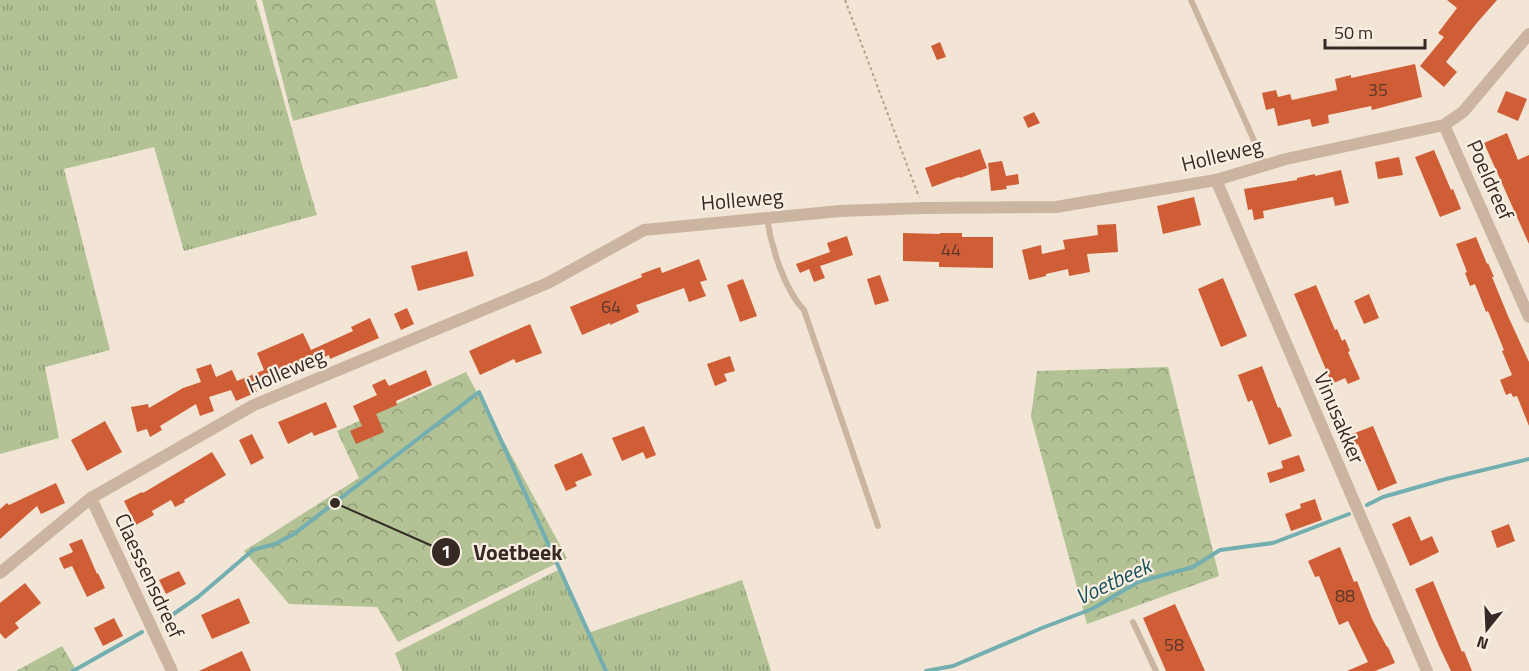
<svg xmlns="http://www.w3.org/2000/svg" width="1529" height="671" font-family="'Titillium Web',sans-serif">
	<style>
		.grass { fill: url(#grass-tufts) }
		.forest { fill: url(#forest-crowns) }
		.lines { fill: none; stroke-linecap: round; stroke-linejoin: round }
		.stream { stroke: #73aeb1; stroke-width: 4 }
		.building { fill: #cf5e37 }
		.path { stroke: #b79f8b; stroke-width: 2; stroke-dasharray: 3 3; stroke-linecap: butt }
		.service { stroke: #cbb5a1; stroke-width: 6 }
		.minor { stroke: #cbb5a1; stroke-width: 12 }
		.labels { text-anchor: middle; stroke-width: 4.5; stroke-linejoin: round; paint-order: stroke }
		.number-label { font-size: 18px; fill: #5c3729 }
		.street-label { font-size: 21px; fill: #352a24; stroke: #faefe2 }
		.water-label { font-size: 22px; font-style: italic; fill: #185358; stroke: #faefe2 }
		.leader { fill: none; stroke: #352a24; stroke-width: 2 }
		.callout-dot { fill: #352a24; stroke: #faefe2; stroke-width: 2 }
		.mark-label { font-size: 18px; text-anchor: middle; font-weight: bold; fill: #fff }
		.callout-label { font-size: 22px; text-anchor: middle; font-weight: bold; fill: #352a24; stroke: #faefe2; stroke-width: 4.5; stroke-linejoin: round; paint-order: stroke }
	</style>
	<defs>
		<pattern id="grass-tufts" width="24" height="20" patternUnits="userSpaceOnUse" patternTransform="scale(1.5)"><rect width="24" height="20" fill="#b2c295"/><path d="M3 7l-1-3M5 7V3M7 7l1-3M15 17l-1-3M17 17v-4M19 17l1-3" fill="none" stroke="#929e79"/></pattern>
		<pattern id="forest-crowns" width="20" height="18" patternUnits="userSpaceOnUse" patternTransform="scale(1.5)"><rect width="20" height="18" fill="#b2c295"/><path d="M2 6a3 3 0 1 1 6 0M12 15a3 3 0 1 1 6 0" fill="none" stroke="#929e79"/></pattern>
	</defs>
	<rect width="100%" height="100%" fill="#f2e5d6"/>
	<g class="grass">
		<polygon points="0,0 256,0 301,162 317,215 184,251 154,147 64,169 110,350 45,367 59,438 0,454"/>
		<polygon points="558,570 588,633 742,580 771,671 402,671 395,653"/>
	</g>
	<g class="forest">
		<polygon points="262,0 435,0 458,78 293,121"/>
		<polygon points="1168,367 1219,576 1087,624 1031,417 1037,371"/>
		<polygon points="466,372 567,558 398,642 377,607 289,604 244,551 359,478 337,431"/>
		<polygon points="62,646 77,671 16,671"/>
	</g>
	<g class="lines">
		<g class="stream">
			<polyline points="1367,505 1383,497 1446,479 1529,459"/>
			<polyline points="162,622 198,597 253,550 275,544 294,534 479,392 606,671"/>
			<polyline points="73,671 142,632"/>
			<polyline points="926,671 953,666 1042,628 1092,609 1138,582 1193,567 1220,550 1273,543 1349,514"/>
		</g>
	</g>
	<g class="building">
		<polygon points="1447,0 1497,0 1476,24 1446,62 1457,72 1444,87 1420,66 1444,37 1438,33 1457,8"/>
		<polygon points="940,42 946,57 937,60 931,46"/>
		<polygon points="1415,64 1422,97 1372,110 1371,106 1328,115 1329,123 1312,127 1310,119 1278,126 1274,108 1266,110 1262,93 1276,90 1278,97 1290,94 1292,100 1337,90 1335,79 1351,75 1351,78"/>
		<polygon points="1506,91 1527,99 1518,121 1497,112"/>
		<polygon points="1034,112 1040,123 1028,128 1023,117"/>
		<polygon points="1507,133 1518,160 1529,155 1529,244 1484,143"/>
		<polygon points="980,149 987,168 960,178 959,177 932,187 925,168"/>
		<polygon points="1434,150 1451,190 1453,189 1461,209 1440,217 1415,157"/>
		<polygon points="1399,157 1403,175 1378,179 1375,162"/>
		<polygon points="1002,161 1006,176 1018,174 1019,184 1006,186 1007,189 991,191 988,163"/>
		<polygon points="1341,170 1349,203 1335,206 1333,197 1302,203 1263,211 1264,218 1254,220 1252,209 1248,210 1244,189 1297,180 1297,178 1315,174 1315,176"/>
		<polygon points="1194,197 1201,225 1163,234 1157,206"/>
		<polygon points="1116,224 1118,252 1087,254 1090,272 1069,276 1068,269 1046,274 1046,276 1029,280 1022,250 1041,245 1042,254 1065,249 1063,240 1098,235 1097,225"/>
		<polygon points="903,233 940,234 940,233 962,233 962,237 993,237 993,268 939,267 939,262 903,261"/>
		<polygon points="847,236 853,255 820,266 825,278 814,282 809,269 800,273 796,264 830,252 827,243"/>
		<polygon points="1476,237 1487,264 1488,263 1494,277 1492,277 1508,316 1529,362 1529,426 1517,396 1513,397 1511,393 1506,395 1500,380 1512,375 1502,351 1504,350 1488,311 1486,312 1475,284 1470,286 1465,273 1467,272 1456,244"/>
		<polygon points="467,251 474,276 418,291 411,266"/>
		<polygon points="699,259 707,280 700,282 706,296 689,302 684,288 636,305 639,312 610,325 610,323 582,335 570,307 642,277 641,274 660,267 662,273"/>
		<polygon points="880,275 889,301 875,305 867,279"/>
		<polygon points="1223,278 1247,336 1221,347 1198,289"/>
		<polygon points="743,279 757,316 740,322 727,285"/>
		<polygon points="1316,285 1335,330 1337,329 1342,341 1345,339 1350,351 1348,352 1360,379 1348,384 1345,378 1332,384 1294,294"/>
		<polygon points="1369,294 1379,318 1364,324 1354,301"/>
		<polygon points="407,308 414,324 401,330 394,314"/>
		<polygon points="370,318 379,338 330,359 329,355 297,369 296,367 254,386 257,392 236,401 231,390 209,397 214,411 200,416 196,404 160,426 162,430 150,437 147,429 137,432 131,407 148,404 149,408 183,388 201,382 196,369 211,364 216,377 232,370 237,381 264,370 257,353 303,333 311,350 353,331 351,327"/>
		<polygon points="530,324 542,353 516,363 514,359 480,375 469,351"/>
		<polygon points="730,356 735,371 724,374 727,381 715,386 707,364"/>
		<polygon points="1262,366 1278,408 1280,407 1292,436 1269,445 1252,400 1248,402 1238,375"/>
		<polygon points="426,370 432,385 396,401 397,405 376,414 384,432 356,444 350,431 362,426 353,406 377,395 372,385 385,379 389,386"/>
		<polygon points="326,402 337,427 314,436 312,432 288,444 278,422"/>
		<polygon points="105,421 122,452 87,471 71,440"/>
		<polygon points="644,426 656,455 646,459 643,452 622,461 612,438"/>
		<polygon points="1373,426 1397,483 1378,491 1358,444 1351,447 1347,436"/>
		<polygon points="252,434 264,458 251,465 239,440"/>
		<polygon points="212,452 226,475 184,500 185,502 175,507 171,500 152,511 154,515 136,525 124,501 142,492 143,493"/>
		<polygon points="582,453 592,475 575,482 577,486 566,491 554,465"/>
		<polygon points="1299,455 1305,471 1270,483 1267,473 1283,468 1281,461"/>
		<polygon points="56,483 65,503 41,514 37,506 0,539 0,509 7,503 9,505"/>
		<polygon points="1315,499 1322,520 1291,531 1285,514 1301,508 1300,504"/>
		<polygon points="1410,516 1421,541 1432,536 1439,552 1410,566 1392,524"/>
		<polygon points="1509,524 1515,541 1497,548 1491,531"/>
		<polygon points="82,539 97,574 98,573 105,588 87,597 72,566 64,569 59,558 73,552 69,544"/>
		<polygon points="1340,547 1354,582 1357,581 1372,619 1387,647 1388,647 1395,663 1375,671 1347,671 1368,662 1348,621 1339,625 1319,576 1315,577 1308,561"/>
		<polygon points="179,571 186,584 166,594 159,580"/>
		<polygon points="1433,581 1462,652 1464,651 1472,671 1451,671 1439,646 1415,589"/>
		<polygon points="25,583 41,603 15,623 19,628 5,639 0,633 0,603"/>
		<polygon points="239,598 250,623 212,639 201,615"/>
		<polygon points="1175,604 1205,671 1166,671 1143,618"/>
		<polygon points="114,618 123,636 103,646 94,628"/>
		<polygon points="242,651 251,671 199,671"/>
	</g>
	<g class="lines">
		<polyline class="path" points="845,0 919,197"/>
		<g class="service">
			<polyline points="1191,0 1265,165"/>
			<path d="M767,218c4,28 17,71 37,92l74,216"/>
			<polyline points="1133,622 1156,671"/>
		</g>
		<g class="minor">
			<polyline points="1444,125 1529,317"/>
			<polyline points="1216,180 1427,671"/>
			<polyline points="91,498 172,671"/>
			<polyline points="0,573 91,498 254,405 548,283 644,230 840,211 923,208 1056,207 1216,180 1286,159 1444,125 1463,112 1529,34"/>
		</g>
	</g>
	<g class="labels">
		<g class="number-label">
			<text x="1378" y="96">35</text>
			<text x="951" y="256">44</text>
			<text x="611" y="313">64</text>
			<text x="1345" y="602">88</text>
			<text x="1174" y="651">58</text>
		</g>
		<g class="street-label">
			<text transform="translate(1222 155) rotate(-14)" y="7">Holleweg</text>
			<text transform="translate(1490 180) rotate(66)" y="7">Poeldreef</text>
			<text transform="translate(742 200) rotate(-5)" y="7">Holleweg</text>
			<text transform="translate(286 371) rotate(-23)" y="7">Holleweg</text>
			<text transform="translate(1339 418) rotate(67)" y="7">Vinusakker</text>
			<text transform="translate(149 576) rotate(65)" y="7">Claessensdreef</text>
		</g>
		<g class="water-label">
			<text transform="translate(1113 581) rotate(-25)" y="8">Voetbeek</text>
		</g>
	</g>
	<path class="leader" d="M335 503L446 552"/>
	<g class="callout-dot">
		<circle cx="335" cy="503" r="6"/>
		<circle cx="446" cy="552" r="15"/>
	</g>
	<g class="mark-label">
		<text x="446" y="558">1</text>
	</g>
	<g class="callout-label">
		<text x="518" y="560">Voetbeek</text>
	</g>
	<g transform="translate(1487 629) rotate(198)" stroke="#faefe2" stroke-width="4.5" paint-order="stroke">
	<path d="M0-4.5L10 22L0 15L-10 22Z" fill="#352a24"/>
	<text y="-9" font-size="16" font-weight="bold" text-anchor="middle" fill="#352a24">N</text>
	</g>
	<path d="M1325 39v9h100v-9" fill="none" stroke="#352a24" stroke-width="3"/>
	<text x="1334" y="39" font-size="18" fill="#352a24" stroke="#faefe2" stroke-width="4.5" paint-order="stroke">50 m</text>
</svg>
